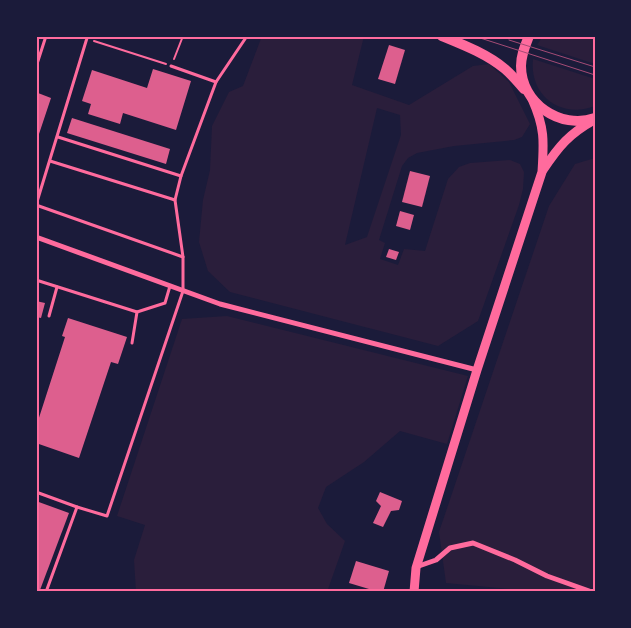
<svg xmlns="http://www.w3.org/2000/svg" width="631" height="628" font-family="Overpass,sans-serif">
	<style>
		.green { fill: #2a1e3b; fill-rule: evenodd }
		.building { fill: #dd5f8e }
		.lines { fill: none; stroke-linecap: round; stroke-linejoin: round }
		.path { stroke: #ff6b9d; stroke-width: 2 }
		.service { stroke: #ff6b9d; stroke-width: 3 }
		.minor { stroke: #ff6b9d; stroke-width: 5 }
		.secondary { stroke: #ff6b9d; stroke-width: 9 }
		.primary { stroke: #ff6b9d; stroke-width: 10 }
		.tram { stroke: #a44b75; stroke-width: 1 }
		.neatline { fill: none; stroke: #ff6b9d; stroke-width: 2 }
	</style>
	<rect width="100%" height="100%" fill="#1b1b3a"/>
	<g class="green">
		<path d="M262,36h102l-12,49 57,20 64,-39 16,-2 20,18 21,42 -8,13 -8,3 -60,6 -37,7 -9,5 -6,8 -23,74 6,3 -5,16 18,6 6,-16 21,2 23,-72 11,-12 11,-4 40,-3 10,4 4,8 -1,17 -4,16 -41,116 -40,25 -208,-54 -22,-21 -9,-29 4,-42 7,-30 2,-44 17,-34 14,-6zM377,108l23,7 1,20 -34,102 -22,8z"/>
		<polygon points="543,36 595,36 595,64 537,45"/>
		<path d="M533,59l62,20v27c-34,13 -66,-10 -62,-47z"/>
		<polygon points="595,158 595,587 578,592 541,592 446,583 439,532 549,206 575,164"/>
		<polygon points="227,316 468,376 447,444 400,431 364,462 326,487 318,508 327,524 345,541 327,592 136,592 134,560 145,525 117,516 182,319"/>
	</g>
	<g class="building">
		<polygon points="389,45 405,50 395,84 378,79"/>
		<polygon points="153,69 191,81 176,130 123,113 120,124 88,114 91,104 82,101 92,70 147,88"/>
		<polygon points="38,93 51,98 37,140 36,97"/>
		<polygon points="72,118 170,149 166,164 67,133"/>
		<polygon points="410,171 430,176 422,207 402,202"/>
		<polygon points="400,211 414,215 410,230 396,226"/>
		<polygon points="389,249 399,252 396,260 386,257"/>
		<polygon points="36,301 45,303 41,318 36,317"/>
		<polygon points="68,318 127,337 118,364 111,362 79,458 36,443 36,427 65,337 62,336"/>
		<polygon points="380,492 402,501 399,510 391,511 383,527 373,523 381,506 376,501"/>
		<polygon points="36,501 69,513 40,590 36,589"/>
		<polygon points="356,561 389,571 383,592 379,592 349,583"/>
	</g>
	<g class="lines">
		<g class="path">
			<polyline points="94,41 166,64"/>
			<polyline points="174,59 183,36"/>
		</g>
		<g class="service">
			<polyline points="171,66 216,82"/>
			<polyline points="36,67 46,36"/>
			<polyline points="58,137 181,176"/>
			<polyline points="50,161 175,200"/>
			<polyline points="36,205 87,38 81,36"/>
			<polyline points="36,205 183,257"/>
			<polyline points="36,280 137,312 165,303 170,286"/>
			<polyline points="49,316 57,287"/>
			<polyline points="132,343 137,312"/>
			<polyline points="36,492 77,507"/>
			<polyline points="46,592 77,507 107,516 183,291 183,257 175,200 181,176 216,82 247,36"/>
		</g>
		<g class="minor">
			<polyline points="36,237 220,304 477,370"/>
			<polyline points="416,567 436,560 450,548 473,543 515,560 547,576 592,592"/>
		</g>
		<g class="secondary">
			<path d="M543,170c16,-24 26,-36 51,-50"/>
			<path d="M414,592l2,-24 61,-198 65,-198c2,-31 3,-44 -10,-73"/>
		</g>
		<g class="primary">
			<path d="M442,36c22,9 45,18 63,33 7,6 13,13 19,20"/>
			<path d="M529,36c-4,10 -8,19 -8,30 0,37 39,64 74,52"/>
		</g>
		<g class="tram">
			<polyline points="474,36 595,75"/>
			<polyline points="509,40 595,67"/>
		</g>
	</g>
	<rect width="631" height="628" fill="none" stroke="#1b1b3a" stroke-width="75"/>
	<rect x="38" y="38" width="556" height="552" class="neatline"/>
</svg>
